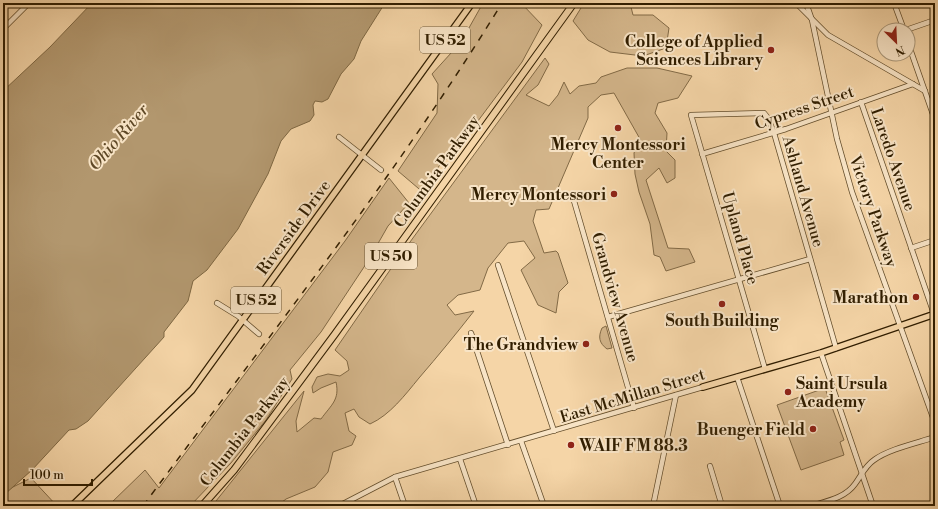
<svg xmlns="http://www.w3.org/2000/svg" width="938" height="509" font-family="'Libre Bodoni',serif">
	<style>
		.green { fill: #d4b68b; stroke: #826a46 }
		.water { fill: #b2976e; stroke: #7e6742 }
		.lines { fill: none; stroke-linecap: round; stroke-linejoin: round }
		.minor-casing { stroke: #624c2a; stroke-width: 6 }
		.major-casing { stroke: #311e00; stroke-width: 8 }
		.highway-casing { stroke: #311e00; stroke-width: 8 }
		.minor { stroke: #f8e4c6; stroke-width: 4.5 }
		.major { stroke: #f5d5a7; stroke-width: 5.5 }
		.highway { stroke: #f5d5a7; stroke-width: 6 }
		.rail { stroke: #311e00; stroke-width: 1.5; stroke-dasharray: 7 7; stroke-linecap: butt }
		.poi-dot { fill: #8f2418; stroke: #f8e4c6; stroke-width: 1.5 }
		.labels { text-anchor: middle; stroke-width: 4; stroke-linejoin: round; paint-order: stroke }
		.shield { fill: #f8e4c6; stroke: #6d593b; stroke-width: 1 }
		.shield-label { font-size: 15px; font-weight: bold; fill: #311e00 }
		.poi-label { font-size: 16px; font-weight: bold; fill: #311e00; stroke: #f8e4c6; text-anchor: end }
		.street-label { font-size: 16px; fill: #311e00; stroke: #f8e4c6 }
		.water-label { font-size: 17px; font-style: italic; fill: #5e4826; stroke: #f8e4c6 }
	</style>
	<rect width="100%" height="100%" fill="#f5d5a7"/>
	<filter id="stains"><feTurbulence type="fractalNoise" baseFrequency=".005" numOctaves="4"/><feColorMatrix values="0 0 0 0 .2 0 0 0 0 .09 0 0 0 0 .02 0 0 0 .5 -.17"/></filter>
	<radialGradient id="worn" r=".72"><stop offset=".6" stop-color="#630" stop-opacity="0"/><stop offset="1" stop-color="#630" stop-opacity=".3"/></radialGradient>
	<g class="green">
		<polygon points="483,3 521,3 542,25 522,62 457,149 439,166 425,194 398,171 437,113 438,84 432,74 461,42"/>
		<polygon points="584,3 636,3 631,7 633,15 653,15 669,28 666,48 643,56 610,52 588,40 573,21"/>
		<path d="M545,58l4,6 -11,21 -12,10 23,11 9,-11 6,-13 6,12 9,-8 17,-3 5,-6 26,-9h30l35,8 -14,22 -20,5 -3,10 12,20 -1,18 9,9v18l-8,5 -8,-15 -13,12 22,68 21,1 6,13 -29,9 -6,-14 -6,-2 -4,-31 -11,-32 -4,-18 -1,-21 6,-14 -26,-46 -13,2 -13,12v11l-39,91 -13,1 -3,11 11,32 12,-2 2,2 10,30 -9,9 -3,21 -18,-8 -17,-35 14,-12 -11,-17 -16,2 -20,25 -8,22 -22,5 -11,10 8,10 19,-4c-18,23 -36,45 -55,67 -14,17 -29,37 -49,46l-11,-7 -5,-8 -9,4 4,18 7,5 -4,9 -19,7 -5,20 -13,15 -29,12 -9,7h-65l92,-115 -8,30 1,11 17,-14 7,1c10,-14 19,-19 15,-37l-15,6 -8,5 -1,-6 5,-10 11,-3 12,2 9,-6 -2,-9 -12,-11 64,-93z"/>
		<polygon points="389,178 409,203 388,226 368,261 321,332 290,370 292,379 266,420 231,463 190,506 109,505 145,470 159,488 345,241"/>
		<path d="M606,326l6,22 -5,1c-8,-6 -9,-12 -5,-21z"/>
		<polygon points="825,388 844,440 840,442 844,455 801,470 777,405"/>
		<polygon points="31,478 57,506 3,506 3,492"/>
	</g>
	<polygon class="water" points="92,3 385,3 361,41 354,59 341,74 328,99 322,102 315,101 313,105 314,115 310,121 291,129 281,141 268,174 238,229 207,270 193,281 188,301 164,332 164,337 88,421 76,429 69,430 32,470 5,494 3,498 3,91 50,47"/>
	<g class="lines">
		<defs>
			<g id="minor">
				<polyline points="796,3 828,35 925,91"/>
				<polyline points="806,3 812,20 837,139 852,192 935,423"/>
				<polyline points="894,3 904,30"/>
				<polyline points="3,29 29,3"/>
				<polyline points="906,30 935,20"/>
				<polyline points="908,43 935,120"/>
				<polyline points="861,102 934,314"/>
				<polyline points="339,137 381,170"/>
				<polyline points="702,154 786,129 913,84"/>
				<polyline points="572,194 634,408"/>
				<polyline points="911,248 935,240"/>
				<polyline points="498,265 554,431"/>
				<polyline points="217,303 238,316 259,334"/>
				<polyline points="608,317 810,259"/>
				<polyline points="471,333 508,445"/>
				<polyline points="821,353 873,506"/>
				<polyline points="765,369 691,115 764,113 768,118 774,133 836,348"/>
				<polyline points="737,377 780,506"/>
				<polyline points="521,441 544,506"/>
				<polyline points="460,459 476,506"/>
				<polyline points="710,466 722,506"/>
				<polyline points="395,477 405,506"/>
				<polyline points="339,506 395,477 703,387"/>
				<polyline points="653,506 676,395"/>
				<path d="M811,506c16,-5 34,-8 44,-22 6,-8 10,-18 19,-24 15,-11 43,-17 61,-23"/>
			</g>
			<g id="major">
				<polyline points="703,387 821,353 935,314"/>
				<polyline points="72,506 192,390 472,3"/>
			</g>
			<polyline id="highway" points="202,506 234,470 335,334 574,3"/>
		</defs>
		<use href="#minor" class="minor-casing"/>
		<use href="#major" class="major-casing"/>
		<use href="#highway" class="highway-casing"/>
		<use href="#minor" class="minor"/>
		<use href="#major" class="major"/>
		<use href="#highway" class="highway"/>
		<path class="rail" d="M143,506c122,-165 251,-327 359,-503"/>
	</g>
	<g class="poi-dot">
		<circle cx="771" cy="50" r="4"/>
		<circle cx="618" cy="128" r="4"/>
		<circle cx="614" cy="194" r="4"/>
		<circle cx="916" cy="297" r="4"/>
		<circle cx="722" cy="304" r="4"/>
		<circle cx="586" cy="344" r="4"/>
		<circle cx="788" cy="392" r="4"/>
		<circle cx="813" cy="429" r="4"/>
		<circle cx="571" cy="445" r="4"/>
	</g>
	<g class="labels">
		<g class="shield">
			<rect x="420" y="27" width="50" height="26" rx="3"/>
			<rect x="365" y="243" width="52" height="26" rx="3"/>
			<rect x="231" y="287" width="50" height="26" rx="3"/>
		</g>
		<g class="shield-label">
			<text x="445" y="45">US 52</text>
			<text x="391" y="261">US 50</text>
			<text x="256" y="305">US 52</text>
		</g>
		<g class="poi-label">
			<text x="763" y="47">College of Applied<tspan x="763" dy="18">Sciences Library</tspan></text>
			<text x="618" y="150" text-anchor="middle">Mercy Montessori<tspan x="618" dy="18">Center</tspan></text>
			<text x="606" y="200">Mercy Montessori</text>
			<text x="908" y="303">Marathon</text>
			<text x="722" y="326" text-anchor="middle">South Building</text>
			<text x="578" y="350">The Grandview</text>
			<text x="796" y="389" text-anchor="start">Saint Ursula<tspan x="796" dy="18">Academy</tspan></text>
			<text x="805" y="435">Buenger Field</text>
			<text x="579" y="451" text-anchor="start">WAIF FM 88.3</text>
		</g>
		<g class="street-label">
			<text transform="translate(804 107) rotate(-19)" y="6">Cypress Street</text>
			<text transform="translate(894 159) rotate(71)" y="6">Laredo Avenue</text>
			<text transform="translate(436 171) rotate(-54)" y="6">Columbia Parkway</text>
			<text transform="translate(804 191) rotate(74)" y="6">Ashland Avenue</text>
			<text transform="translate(874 211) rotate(71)" y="6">Victory Parkway</text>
			<text transform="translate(293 227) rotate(-54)" y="6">Riverside Drive</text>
			<text transform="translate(741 238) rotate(74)" y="6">Upland Place</text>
			<text transform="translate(616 297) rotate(74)" y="6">Grandview Avenue</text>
			<text transform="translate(632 395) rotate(-17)" y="6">East McMillan Street</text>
			<text transform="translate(244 431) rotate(-52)" y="6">Columbia Parkway</text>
		</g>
		<g class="water-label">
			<text transform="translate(118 137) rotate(-49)" y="6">Ohio River</text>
		</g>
	</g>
	<rect width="938" height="509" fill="none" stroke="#f5d5a7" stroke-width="16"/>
	<rect x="4" y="4" width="930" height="501" fill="none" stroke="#311e00" stroke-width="2"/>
	<rect x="8" y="8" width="922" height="493" fill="none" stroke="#311e00"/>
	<g transform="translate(896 42) rotate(156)"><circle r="19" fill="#f8e4c6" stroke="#a89577"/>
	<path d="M0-3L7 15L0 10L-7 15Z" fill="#8f2418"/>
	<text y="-6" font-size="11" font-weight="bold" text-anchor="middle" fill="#311e00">N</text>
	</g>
	<path d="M24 479v6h68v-6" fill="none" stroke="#311e00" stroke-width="2"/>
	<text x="30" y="479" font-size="12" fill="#311e00" stroke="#f8e4c6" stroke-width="3" paint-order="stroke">100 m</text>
	<rect width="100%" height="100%" filter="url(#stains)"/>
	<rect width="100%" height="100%" fill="url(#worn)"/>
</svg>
